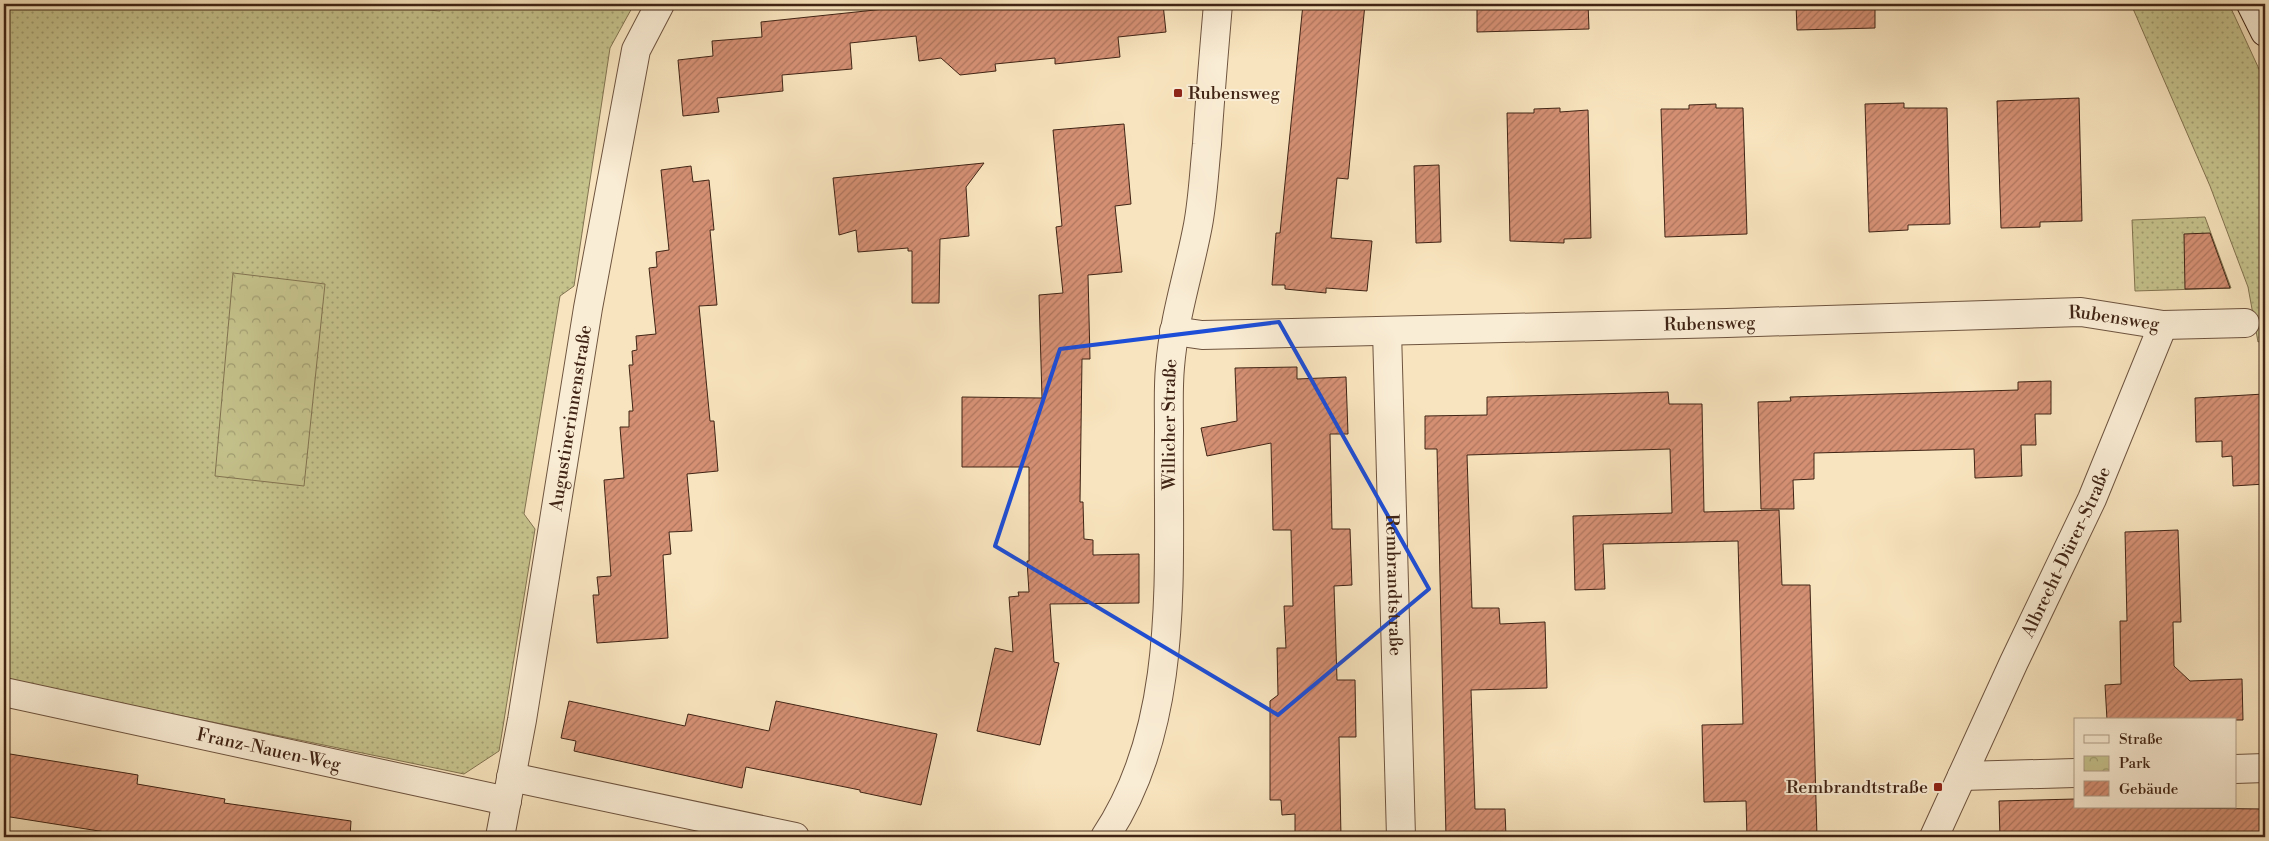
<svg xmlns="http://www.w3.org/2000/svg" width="2269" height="841" font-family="'Libre Bodoni',serif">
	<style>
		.grass { fill: url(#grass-dots); stroke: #827350 }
		.park { fill: url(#park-crowns); stroke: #827350 }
		.building { fill: url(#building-hatch); stroke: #402415 }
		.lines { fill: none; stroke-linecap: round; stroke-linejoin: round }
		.street-casing { stroke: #6e543f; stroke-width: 30 }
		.secondary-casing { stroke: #402415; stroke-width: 30 }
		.street { stroke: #faedd5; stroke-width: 28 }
		.secondary { stroke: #faedd5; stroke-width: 28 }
		.marked { fill: none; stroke: #1d4ed8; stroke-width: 4; stroke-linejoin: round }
		.poi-dot { fill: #8f2418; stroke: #faedd5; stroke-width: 2 }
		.labels { text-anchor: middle; stroke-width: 4; stroke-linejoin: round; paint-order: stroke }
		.poi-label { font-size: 18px; fill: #402415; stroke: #faedd5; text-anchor: start }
		.street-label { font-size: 18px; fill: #402415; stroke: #faedd5 }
	</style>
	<defs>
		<pattern id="grass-dots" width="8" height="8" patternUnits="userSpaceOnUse" patternTransform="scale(1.25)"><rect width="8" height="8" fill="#c5c28c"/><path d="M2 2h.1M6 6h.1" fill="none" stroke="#a19d71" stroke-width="1.8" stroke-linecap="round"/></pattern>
		<pattern id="park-crowns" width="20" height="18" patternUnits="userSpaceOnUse" patternTransform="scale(1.25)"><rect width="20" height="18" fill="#c5c28c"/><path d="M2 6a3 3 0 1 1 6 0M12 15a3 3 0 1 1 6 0" fill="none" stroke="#a19d71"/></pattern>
		<pattern id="building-hatch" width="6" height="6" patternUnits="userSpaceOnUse" patternTransform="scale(1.25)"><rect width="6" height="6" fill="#d59074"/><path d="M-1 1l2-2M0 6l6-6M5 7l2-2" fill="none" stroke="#ae755e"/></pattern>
	</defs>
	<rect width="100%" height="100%" fill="#f8e4be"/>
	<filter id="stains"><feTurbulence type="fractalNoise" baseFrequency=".004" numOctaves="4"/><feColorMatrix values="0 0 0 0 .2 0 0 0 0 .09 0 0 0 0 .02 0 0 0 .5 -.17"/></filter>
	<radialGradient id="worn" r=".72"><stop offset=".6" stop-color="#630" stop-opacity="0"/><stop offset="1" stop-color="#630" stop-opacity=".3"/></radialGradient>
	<g class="grass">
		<polygon points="4,4 355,4 440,11 442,4 578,4 633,6 610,48 574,286 560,296 524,514 535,529 499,751 464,774 4,679"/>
		<polygon points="2131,4 2229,4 2265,82 2265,339 2258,342 2248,287 2210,186"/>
		<polygon points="2205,217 2231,288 2135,291 2132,220"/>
	</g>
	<polygon class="park" points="233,273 325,284 304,486 215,476"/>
	<g class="building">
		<polygon points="913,4 1163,4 1166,32 1118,37 1120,57 1055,64 1055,58 995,64 996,71 960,75 941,58 919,61 916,36 850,43 852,69 782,75 783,91 717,98 719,112 683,116 678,60 713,56 712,41 762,37 761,22 913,6"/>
		<polygon points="1303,4 1365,4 1348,179 1337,178 1331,238 1372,241 1367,291 1326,288 1326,293 1285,289 1285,285 1272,285 1276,233 1280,233"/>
		<polygon points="1477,4 1588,4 1589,29 1477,32"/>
		<polygon points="1796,4 1875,4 1875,28 1797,30"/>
		<polygon points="2079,98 2082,221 2040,222 2040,227 2001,228 1997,101"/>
		<polygon points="1904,103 1904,108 1947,108 1950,224 1908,225 1908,230 1869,232 1865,104"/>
		<polygon points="1716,104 1716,108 1743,108 1747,234 1665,237 1661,109 1689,109 1689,105"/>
		<polygon points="1560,108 1560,112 1588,110 1591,238 1564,239 1564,243 1510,241 1507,113 1534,113 1534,109"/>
		<polygon points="1124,124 1131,204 1115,206 1122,272 1088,275 1090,359 1082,359 1080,502 1083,502 1084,539 1093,540 1093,555 1139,554 1139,603 1050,604 1054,662 1059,663 1040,745 977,731 995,648 1013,652 1009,597 1019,596 1018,592 1029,592 1027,561 1029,561 1029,467 962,467 962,397 1042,398 1039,295 1063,293 1056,227 1062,226 1053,130"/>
		<polygon points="984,163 966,187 969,236 940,239 939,303 912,303 912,251 908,251 908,248 858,252 856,230 839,235 833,178"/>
		<polygon points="1439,165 1441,242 1416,243 1414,166"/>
		<polygon points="691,166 693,182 709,180 714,230 710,230 717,305 699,306 710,421 714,421 718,471 687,474 692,531 669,532 671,554 663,555 668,638 597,643 593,595 599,595 597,577 611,576 604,480 624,478 620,427 629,427 629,411 633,411 629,365 633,365 632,351 637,350 636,336 656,334 649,268 657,267 656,252 669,250 661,170"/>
		<polygon points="2210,233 2230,288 2185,289 2184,234"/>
		<polygon points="1297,367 1297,379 1346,377 1348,434 1330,434 1332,529 1350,529 1352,585 1334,586 1337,680 1355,680 1356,737 1339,737 1341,837 1308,837 1308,832 1295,833 1295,814 1282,815 1281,800 1270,800 1270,701 1278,695 1277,648 1286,648 1284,606 1293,606 1291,530 1273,530 1271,443 1207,456 1201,428 1237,421 1235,368"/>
		<polygon points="2051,381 2051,414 2035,414 2036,445 2021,445 2022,476 1975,478 1974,449 1814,453 1814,479 1793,480 1794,509 1761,509 1758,402 1791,401 1790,397 2018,390 2018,382"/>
		<polygon points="1668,392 1669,404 1702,404 1704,512 1779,510 1782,585 1810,585 1817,837 1747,837 1746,801 1704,802 1702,725 1743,724 1738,541 1603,544 1605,589 1575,590 1573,516 1672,513 1670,449 1467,455 1472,608 1499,608 1500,624 1545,622 1547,688 1471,690 1475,809 1505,809 1506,837 1446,837 1437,449 1425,449 1425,416 1487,415 1487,397"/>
		<polygon points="2264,394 2265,484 2233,486 2232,456 2222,457 2222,441 2196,442 2195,398"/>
		<polygon points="2178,530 2181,622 2173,622 2174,666 2190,681 2242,679 2243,720 2107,720 2105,685 2121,684 2120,621 2127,621 2125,532"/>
		<polygon points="569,701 685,726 688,714 769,731 776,701 937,734 921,805 860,792 860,790 746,767 742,788 574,751 576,741 561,738"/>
		<polygon points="4,753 138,775 137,784 225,799 224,803 351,821 350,837 137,837 4,816"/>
		<polygon points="2075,799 2075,807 2265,809 2265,837 2000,837 1999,801"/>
	</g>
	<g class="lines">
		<defs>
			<g id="street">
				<path id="s1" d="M1174,331l28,4 525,-12 354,-11 82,13 82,-2"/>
				<path id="s2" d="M1387,331l14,506"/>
				<path id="s3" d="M4,692l503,109"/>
				<polyline points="2235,769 2265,768"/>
				<polyline points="1962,776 2075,773"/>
				<polyline points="511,777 795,837"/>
				<path id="s4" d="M500,837l22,-117 66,-412 48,-258 24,-46"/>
				<path id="s5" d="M1105,837c78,-116 62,-272 64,-406 0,-21 -1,-43 1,-64 4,-50 19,-94 28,-142 5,-27 6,-54 9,-81 3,-47 7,-93 11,-140"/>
				<path id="s6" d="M1934,837l80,-175 78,-163 71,-174"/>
			</g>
			<polyline id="secondary" points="2251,4 2265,32"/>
		</defs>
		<use href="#street" class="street-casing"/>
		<use href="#secondary" class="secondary-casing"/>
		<use href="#street" class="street"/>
		<use href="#secondary" class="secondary"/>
	</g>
	<path class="marked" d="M1279,322l150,267 -151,126 -283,-169 65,-197z"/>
	<g class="poi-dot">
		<rect x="1173" y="88" width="10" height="10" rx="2.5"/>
		<rect x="1933" y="782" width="10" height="10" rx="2.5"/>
	</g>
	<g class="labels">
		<g class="poi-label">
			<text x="1188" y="99">Rubensweg</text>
			<text x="1928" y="793" text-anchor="end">Rembrandtstraße</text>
		</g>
		<g class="street-label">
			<text dy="6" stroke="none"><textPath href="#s1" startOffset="941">Rubensweg</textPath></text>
			<text dy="6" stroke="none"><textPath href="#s1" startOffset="536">Rubensweg</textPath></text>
			<text dy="6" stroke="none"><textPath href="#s4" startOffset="425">Augustinerinnenstraße</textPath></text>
			<text dy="6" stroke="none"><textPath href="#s5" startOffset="424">Willicher Straße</textPath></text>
			<text dy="6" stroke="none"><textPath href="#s6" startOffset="314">Albrecht-Dürer-Straße</textPath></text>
			<text dy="6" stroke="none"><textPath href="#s2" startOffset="254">Rembrandtstraße</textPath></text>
			<text dy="6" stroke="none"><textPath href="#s3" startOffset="271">Franz-Nauen-Weg</textPath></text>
		</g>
	</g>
	<rect width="2269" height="841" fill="none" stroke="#f8e4be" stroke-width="20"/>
	<rect x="5" y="5" width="2259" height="831" fill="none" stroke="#402415" stroke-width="2.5"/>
	<rect x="10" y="10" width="2249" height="821" fill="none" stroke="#402415"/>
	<rect x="2074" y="718" width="162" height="90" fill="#faedd5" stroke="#b09d88"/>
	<rect x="2084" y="735" width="25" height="8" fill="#faedd5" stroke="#b09d88"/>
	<text x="2119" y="744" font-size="15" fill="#402415">Straße</text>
	<rect x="2084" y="756" width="25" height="15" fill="url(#park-crowns)" stroke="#b09d88"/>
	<text x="2119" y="768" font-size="15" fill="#402415">Park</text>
	<rect x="2084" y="781" width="25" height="15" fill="url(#building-hatch)" stroke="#b09d88"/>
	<text x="2119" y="794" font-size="15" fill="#402415">Gebäude</text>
	<rect width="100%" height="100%" filter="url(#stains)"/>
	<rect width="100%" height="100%" fill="url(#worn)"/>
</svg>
